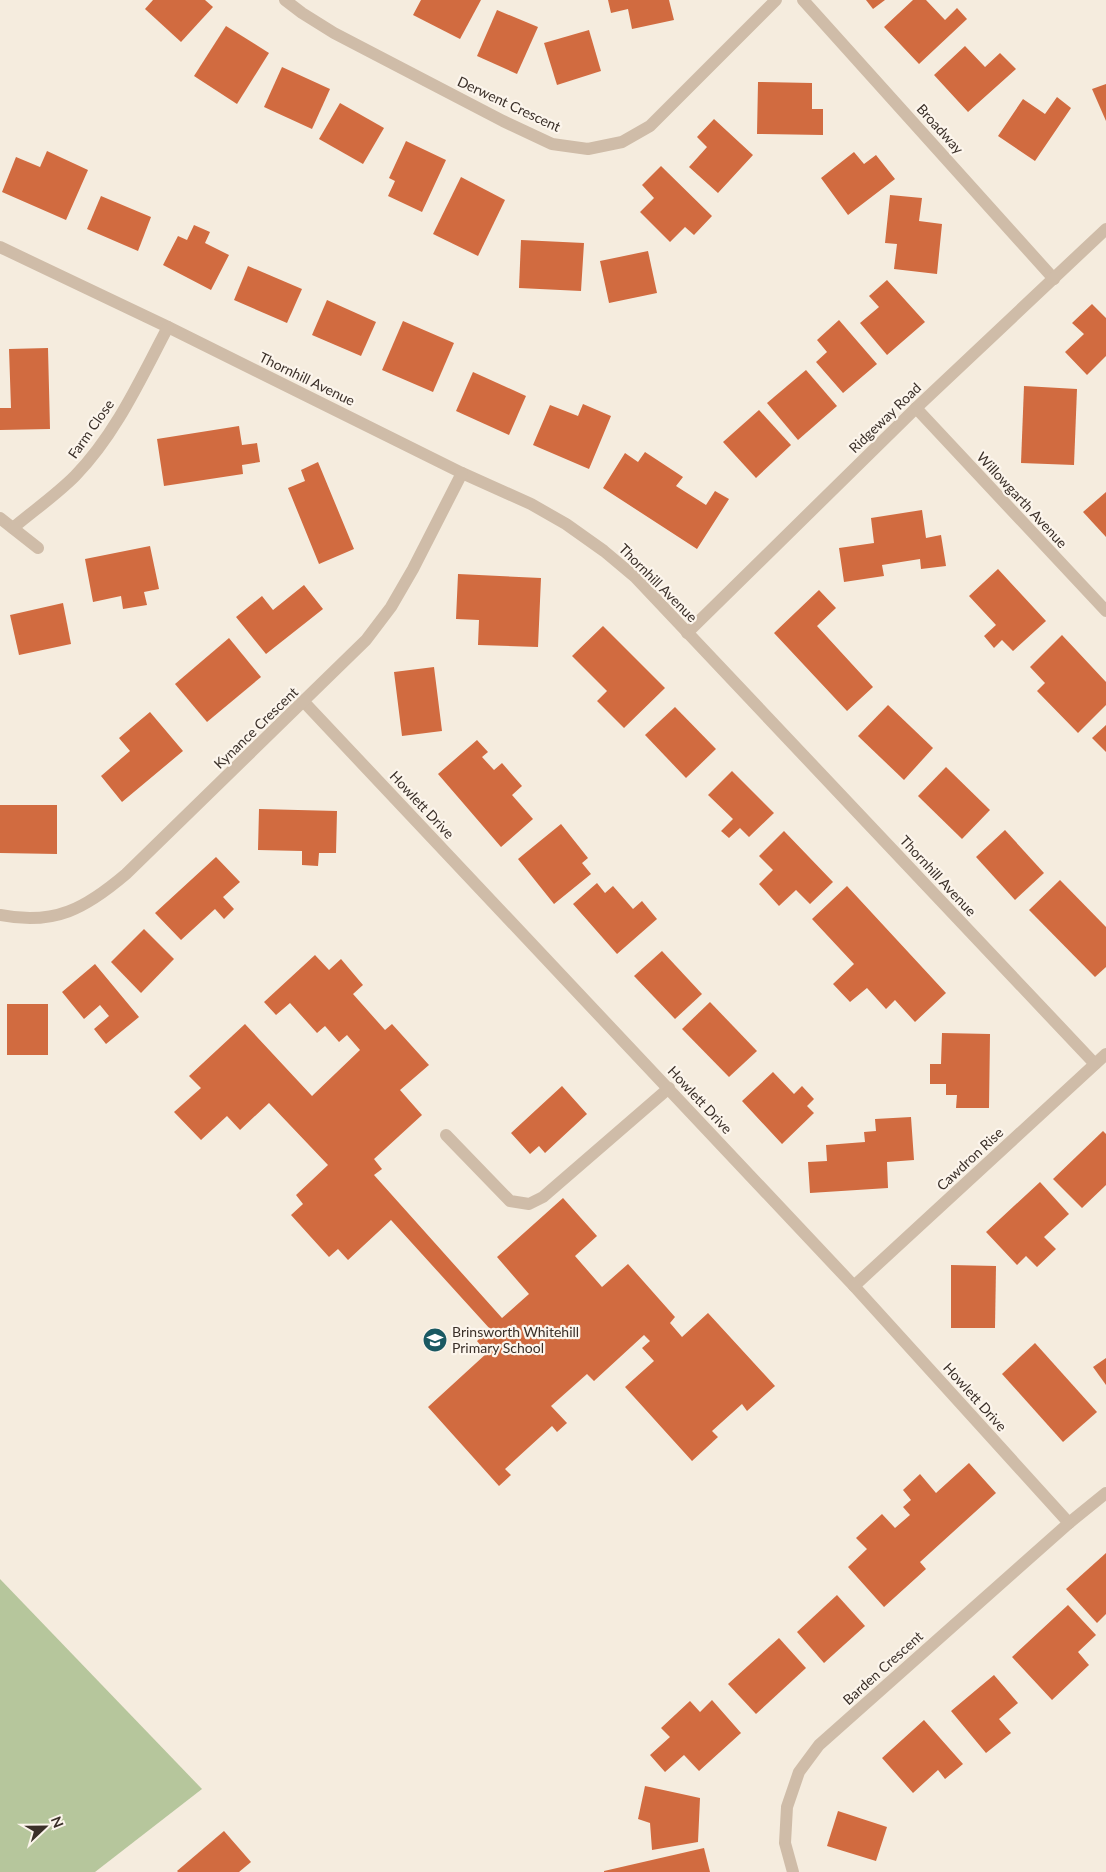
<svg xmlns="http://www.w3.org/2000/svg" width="1106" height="1872" font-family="Lato,sans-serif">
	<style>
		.green { fill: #b6c69c }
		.building { fill: #d16b40 }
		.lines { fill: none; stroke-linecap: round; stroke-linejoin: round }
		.service { stroke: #cfbca8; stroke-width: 12 }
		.minor { stroke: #cfbca8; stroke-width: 12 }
		.labels { text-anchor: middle; stroke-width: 4.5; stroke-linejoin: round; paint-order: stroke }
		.street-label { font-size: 14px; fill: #3b3029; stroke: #fcf5ec }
		.poi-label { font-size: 14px; fill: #3b3029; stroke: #fcf5ec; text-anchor: start }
	</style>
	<rect width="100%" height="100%" fill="#f5ecde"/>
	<polygon class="green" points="0,1579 202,1789 95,1872 0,1872"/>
	<g class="building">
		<polygon points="153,0 205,0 213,7 181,42 145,9"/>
		<polygon points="421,0 481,0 460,39 413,15"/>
		<polygon points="608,0 669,0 674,20 632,29 628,9 611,13"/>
		<polygon points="866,0 885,0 873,9"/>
		<polygon points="913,0 926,0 945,20 957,8 967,19 919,64 884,27"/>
		<polygon points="497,10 538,27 517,74 477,56"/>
		<polygon points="226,26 269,53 237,104 194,76"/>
		<polygon points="589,30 601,71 557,85 544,43"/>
		<polygon points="965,46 985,67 1000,53 1016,69 968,112 934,75"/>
		<polygon points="282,67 330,89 312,129 264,107"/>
		<polygon points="758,82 812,83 812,109 823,109 823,135 757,134"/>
		<polygon points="1106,84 1106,121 1092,89"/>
		<polygon points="1057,97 1071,108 1035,161 998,136 1023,99 1045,114"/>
		<polygon points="340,103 384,128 363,164 319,139"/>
		<polygon points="714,119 753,155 718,193 689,167 707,147 697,137"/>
		<polygon points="406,141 446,160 422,212 388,196 395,181 389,178"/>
		<polygon points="47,151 88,170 66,220 2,192 16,157 40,167"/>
		<polygon points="854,152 864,164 876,155 895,179 848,215 821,178"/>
		<polygon points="661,166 712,216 694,235 685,227 670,242 640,212 654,198 642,185"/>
		<polygon points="461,177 505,200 478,256 433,234"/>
		<polygon points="890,195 922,198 919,221 942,224 937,274 894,269 897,244 885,243"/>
		<polygon points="101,196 151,217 138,251 87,229"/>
		<polygon points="194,225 210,232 205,243 229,255 211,290 163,265 178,236 187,240"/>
		<polygon points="521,240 584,243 581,291 519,288"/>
		<polygon points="648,251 657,293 609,303 600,261"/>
		<polygon points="248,266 302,289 287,323 234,300"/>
		<polygon points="887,280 925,322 887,355 860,323 879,307 869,296"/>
		<polygon points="327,300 376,322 361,356 312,335"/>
		<polygon points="1092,304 1106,318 1106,356 1087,375 1065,352 1084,334 1072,323"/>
		<polygon points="839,320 877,364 843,393 816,362 827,352 817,340"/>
		<polygon points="403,321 454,343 433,392 382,370"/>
		<polygon points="48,348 50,429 0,430 0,408 11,408 9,349"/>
		<polygon points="806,370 837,406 798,440 767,403"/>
		<polygon points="473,372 526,396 509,435 456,411"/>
		<polygon points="1024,386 1077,389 1074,465 1021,463"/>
		<polygon points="583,404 611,416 589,469 533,445 550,405 578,416"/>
		<polygon points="759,410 791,445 756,478 723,442"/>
		<polygon points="239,426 242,445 257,443 260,462 242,465 243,474 164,486 157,439"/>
		<polygon points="645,452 683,477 676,486 706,505 715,491 729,499 697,549 603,488 625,453 638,462"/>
		<polygon points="318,462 354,549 319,564 288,488 305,481 301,470"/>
		<polygon points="1106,492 1106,537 1083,512"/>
		<polygon points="922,510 926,538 941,535 946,566 921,569 920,559 882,565 884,576 844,582 839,548 874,543 871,518"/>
		<polygon points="150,546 159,589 144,592 147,605 123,609 121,596 93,602 85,559"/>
		<polygon points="998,569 1046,621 1013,651 1002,640 994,648 984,636 996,625 969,596"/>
		<polygon points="458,574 541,578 538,647 478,645 479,620 456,619"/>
		<polygon points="304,585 323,609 266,654 236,617 262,596 273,610"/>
		<polygon points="819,590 836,608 817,626 873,687 847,711 774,633"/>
		<polygon points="63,603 71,644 19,655 10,615"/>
		<polygon points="603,626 665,688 624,728 597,701 607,691 572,656"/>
		<polygon points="1062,635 1106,682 1106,705 1078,733 1037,691 1045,683 1030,667"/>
		<polygon points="229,638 261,677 207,722 175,684"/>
		<polygon points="434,667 442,731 402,736 394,672"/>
		<polygon points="888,705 933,748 904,780 858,736"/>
		<polygon points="675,707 716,749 686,778 645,735"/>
		<polygon points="150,712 183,751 122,802 101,776 130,751 119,738"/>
		<polygon points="1106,725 1106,752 1092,738"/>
		<polygon points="477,740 488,752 482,757 494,770 502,763 522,786 512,795 533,819 501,847 438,774"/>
		<polygon points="946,767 990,810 962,839 918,796"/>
		<polygon points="732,771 774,813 749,837 740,828 729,838 721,831 733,819 708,795"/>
		<polygon points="0,805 57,805 57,854 0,853"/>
		<polygon points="259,809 337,811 336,853 319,853 318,866 302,865 302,851 258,850"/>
		<polygon points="561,824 588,858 582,863 591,874 554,904 518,859"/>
		<polygon points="1005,830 1044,873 1015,900 976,857"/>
		<polygon points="784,831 833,882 810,904 796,890 779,906 759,884 773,870 759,856"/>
		<polygon points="216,857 240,882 223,897 234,909 224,919 215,909 181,940 155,913"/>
		<polygon points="1060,880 1106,927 1106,967 1095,977 1029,910"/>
		<polygon points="597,883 605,893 613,886 633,909 642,901 657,919 617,954 573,904"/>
		<polygon points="847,886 946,993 915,1022 895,1000 886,1009 867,988 850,1002 833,984 854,964 812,919"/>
		<polygon points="144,929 174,959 141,993 111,962"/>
		<polygon points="662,951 702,994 675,1019 634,976"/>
		<polygon points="315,955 329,970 341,959 363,985 353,994 385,1030 392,1024 429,1065 400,1090 422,1115 374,1159 382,1169 374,1175 502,1318 529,1294 497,1257 563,1198 597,1236 575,1256 602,1287 628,1264 675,1317 670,1323 682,1337 708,1313 775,1386 747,1411 742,1404 712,1431 718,1437 692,1461 625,1387 654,1361 642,1348 650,1341 644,1335 594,1381 587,1374 551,1406 567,1423 557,1432 552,1426 505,1469 511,1475 499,1486 428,1407 487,1353 477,1341 490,1329 391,1220 348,1260 338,1249 329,1257 291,1215 303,1204 296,1195 328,1165 269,1103 240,1130 227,1116 201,1140 174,1112 201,1088 189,1076 245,1024 312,1096 360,1050 347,1035 339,1042 325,1026 317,1033 290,1003 276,1015 264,1002"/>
		<polygon points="95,964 139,1017 106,1044 94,1029 109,1016 100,1005 84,1019 62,992"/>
		<polygon points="710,1002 757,1051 729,1077 682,1029"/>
		<rect x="7" y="1004" width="41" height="51"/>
		<polygon points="942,1033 990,1034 989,1108 956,1108 957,1095 946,1095 946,1084 930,1084 930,1064 941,1064"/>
		<polygon points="773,1072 794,1094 802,1086 814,1099 807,1106 814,1113 782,1144 742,1101"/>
		<polygon points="562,1086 587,1114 545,1153 539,1146 530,1154 511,1133"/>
		<polygon points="911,1117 914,1160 887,1162 888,1188 810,1193 808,1162 827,1161 826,1145 865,1142 864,1132 876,1131 875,1119"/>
		<polygon points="1103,1131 1106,1134 1106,1185 1082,1208 1053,1179"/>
		<polygon points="1040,1182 1069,1214 1044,1237 1056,1249 1037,1267 1026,1256 1017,1265 986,1232"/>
		<polygon points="951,1265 996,1266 995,1328 951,1328"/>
		<polygon points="1035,1343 1097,1412 1063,1442 1002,1374"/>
		<polygon points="1106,1358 1106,1385 1093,1367"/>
		<polygon points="969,1463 996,1493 920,1562 926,1569 884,1607 848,1567 867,1549 856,1538 882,1514 895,1528 910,1515 903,1507 911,1500 903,1490 920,1474 936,1493"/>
		<polygon points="1106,1553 1106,1614 1097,1623 1066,1589"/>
		<polygon points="837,1595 865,1626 824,1663 797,1632"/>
		<polygon points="1068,1605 1096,1635 1078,1652 1089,1665 1052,1700 1012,1657"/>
		<polygon points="779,1638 806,1668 756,1714 728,1684"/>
		<polygon points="994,1675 1018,1703 999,1719 1011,1733 986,1753 951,1711"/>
		<polygon points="712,1700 741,1733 699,1771 684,1755 665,1772 650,1755 670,1737 661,1728 690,1701 700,1712"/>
		<polygon points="924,1720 963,1764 945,1779 938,1770 913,1793 882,1758"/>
		<polygon points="645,1786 700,1798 698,1842 652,1850 650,1823 638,1819"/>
		<polygon points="838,1811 887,1827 876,1861 827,1846"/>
		<polygon points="224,1831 251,1862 239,1872 178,1872 177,1871"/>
		<polygon points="704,1848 710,1872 604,1872 604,1871"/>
	</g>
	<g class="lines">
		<polyline class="service" points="446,1135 510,1201 529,1204 543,1197 669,1088"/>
		<g class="minor">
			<polyline points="285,0 302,13 334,33 503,121 552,144 588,149 622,142 650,126 776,0"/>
			<polyline points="803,0 1054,279"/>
			<polyline points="0,247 168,327 462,473 531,504 566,524 604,551 635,577 1095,1064"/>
			<polyline points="916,408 1106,611"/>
			<polyline points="0,518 38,548"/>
			<path d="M13,528c20,-17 43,-33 62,-52 41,-42 66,-98 93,-149"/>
			<polyline points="687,633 916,408 1106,229"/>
			<polyline points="304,702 854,1286 1069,1523"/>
			<path d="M0,915c55,11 86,-7 126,-41l240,-234 25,-33 22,-38 49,-96"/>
			<polyline points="854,1286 1106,1054"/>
			<polyline points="793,1872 785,1843 787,1807 799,1772 819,1745 1069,1523 1106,1493"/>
		</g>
	</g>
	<defs>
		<symbol id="school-disc" viewBox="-11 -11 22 22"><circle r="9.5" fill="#1a5962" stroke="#fcf5ec"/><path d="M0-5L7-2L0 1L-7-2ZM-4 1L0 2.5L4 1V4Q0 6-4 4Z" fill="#fff"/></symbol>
	</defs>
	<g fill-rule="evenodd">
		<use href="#school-disc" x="421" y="1326" width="28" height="28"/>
	</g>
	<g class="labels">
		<g class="street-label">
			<text transform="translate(509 104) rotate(25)" y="5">Derwent Crescent</text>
			<text transform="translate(940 129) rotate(48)" y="5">Broadway</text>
			<text transform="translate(307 379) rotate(26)" y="5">Thornhill Avenue</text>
			<text transform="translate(885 418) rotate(-44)" y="5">Ridgeway Road</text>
			<text transform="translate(91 429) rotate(-55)" y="5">Farm Close</text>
			<text transform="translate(1022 500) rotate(47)" y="5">Willowgarth Avenue</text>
			<text transform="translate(658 583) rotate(45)" y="5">Thornhill Avenue</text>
			<text transform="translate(256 728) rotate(-44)" y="5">Kynance Crescent</text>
			<text transform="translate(422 805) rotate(47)" y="5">Howlett Drive</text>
			<text transform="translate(938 876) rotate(47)" y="5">Thornhill Avenue</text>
			<text transform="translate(700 1100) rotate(47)" y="5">Howlett Drive</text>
			<text transform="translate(970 1159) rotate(-43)" y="5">Cawdron Rise</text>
			<text transform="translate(975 1397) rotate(48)" y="5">Howlett Drive</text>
			<text transform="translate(883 1668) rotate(-42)" y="5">Barden Crescent</text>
		</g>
		<g class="poi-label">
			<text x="452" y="1337">Brinsworth Whitehill<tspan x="452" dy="16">Primary School</tspan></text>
		</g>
	</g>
	<g transform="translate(45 1827) rotate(68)" stroke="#fcf5ec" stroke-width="4" paint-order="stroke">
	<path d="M0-4L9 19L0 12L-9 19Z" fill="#3b3029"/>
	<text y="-8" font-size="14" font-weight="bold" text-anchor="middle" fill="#3b3029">N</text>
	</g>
</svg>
